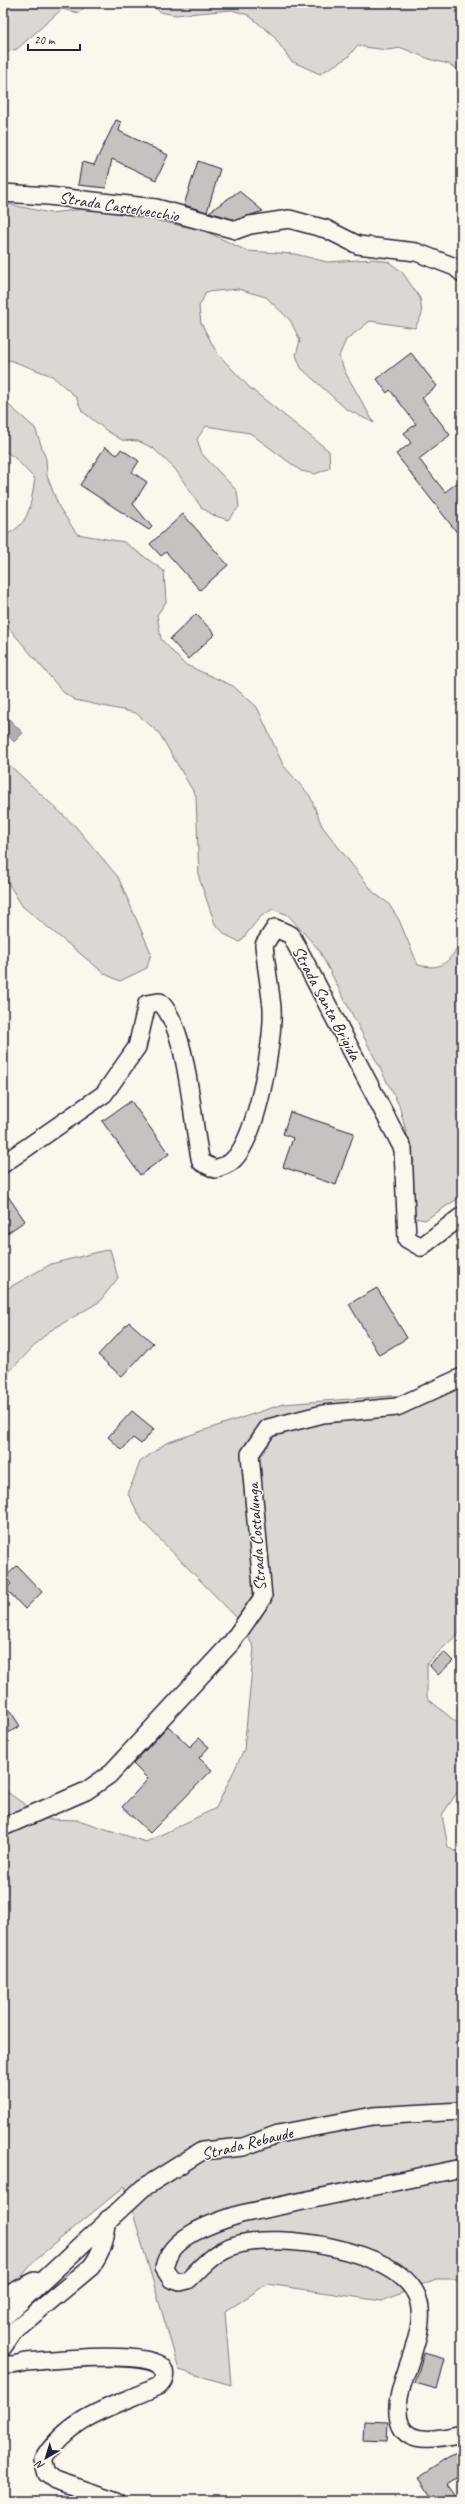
<svg xmlns="http://www.w3.org/2000/svg" width="465" height="2504" font-family="Caveat,sans-serif">
	<style>
		.green { fill: #dbd8d3; stroke: #7e7d87 }
		.water { fill: #b1aeb0; stroke: #787681 }
		.building { fill: #c6c2c0; stroke: #22223b }
		.lines { fill: none; stroke-linecap: round; stroke-linejoin: round }
		.minor-casing { stroke: #22223b; stroke-width: 20 }
		.minor { stroke: #fbf7ec; stroke-width: 17 }
		.labels { text-anchor: middle; stroke-width: 3; stroke-linejoin: round; paint-order: stroke }
		.street-label { font-size: 17px; fill: #22223b; stroke: #fbf7ec }
	</style>
	<rect width="100%" height="100%" fill="#fbf7ec"/>
	<filter id="ink" filterUnits="userSpaceOnUse"><feTurbulence type="fractalNoise" baseFrequency=".025" numOctaves="2"/><feDisplacementMap in="SourceGraphic" scale="8" xChannelSelector="R" yChannelSelector="G"/><feConvolveMatrix kernelMatrix="1 2 1 2 8 2 1 2 1" color-interpolation-filters="sRGB"/></filter>
	<g filter="url(#ink)">
		<g class="green">
			<polygon points="3,3 88,3 79,13 62,9 17,49 3,53"/>
			<polygon points="149,3 462,3 462,74 449,64 432,60 402,48 387,50 357,46 348,57 320,74 291,61 273,35 248,15 232,10 175,15 160,12"/>
			<polygon points="3,203 50,213 92,208 203,230 247,251 295,254 327,262 374,259 389,262 402,272 420,298 422,314 415,328 370,321 346,340 339,356 345,372 374,423 346,409 301,368 296,355 300,340 290,320 266,297 238,289 206,292 199,307 201,323 217,353 250,388 329,451 330,468 315,474 301,471 250,433 206,426 197,439 202,454 237,491 239,507 228,520 213,515 201,507 175,469 153,448 138,441 122,440 107,431 82,411 76,397 52,376 10,360 3,363"/>
			<path d="M3,400l32,28 11,31 1,17 12,31 18,27 47,8 40,29 2,31 -9,13 4,24 23,25 49,22 24,21 26,58 27,31 12,30 52,67 14,10 11,17 19,45c26,6 29,-3 44,-23v254l-37,24 -11,-2 -3,-43 3,-14 -15,-56 -80,-155 -31,-35 -15,-6 -13,8 -20,25 -14,-7 -11,-11 -16,-46 -3,-82 -37,-63 -23,-20 -61,-13 -12,-8 -60,-71v-85c28,-11 27,-31 32,-57l-21,-22 -11,-7z"/>
			<polygon points="3,759 76,827 118,877 151,953 147,968 120,981 105,974 22,906 3,874"/>
			<polygon points="110,1249 118,1278 99,1302 48,1332 5,1376 3,1382 3,1291 51,1264"/>
			<polygon points="462,1368 462,1630 427,1663 427,1698 462,1727 462,1785 442,1815 448,1847 462,1856 462,2279 436,2279 382,2301 267,2284 225,2312 231,2385 179,2370 125,2186 37,2258 3,2299 3,1789 45,1819 78,1820 146,1842 216,1808 244,1750 254,1648 238,1619 143,1522 128,1494 140,1462 166,1443 283,1404 404,1395"/>
		</g>
		<polygon class="water" points="3,713 23,733 14,742 3,730"/>
		<g class="building">
			<polygon points="116,120 121,122 119,131 168,155 156,180 112,159 106,188 78,185 82,162 94,165"/>
			<polygon points="198,161 220,169 207,212 184,205"/>
			<polygon points="239,191 263,211 236,220 209,212"/>
			<polygon points="411,353 437,386 422,398 450,435 419,459 445,492 462,479 462,539 396,454 411,443 404,433 416,424 390,390 387,393 377,379"/>
			<polygon points="105,447 117,455 121,449 139,461 132,472 147,482 133,504 152,527 149,530 80,485"/>
			<polygon points="183,514 228,565 200,590 166,552 161,556 150,544"/>
			<polygon points="196,614 215,634 188,659 170,639"/>
			<polygon points="131,1101 169,1154 140,1175 102,1121"/>
			<polygon points="290,1112 354,1133 336,1185 283,1167 293,1138 283,1134"/>
			<polygon points="3,1189 25,1221 3,1236"/>
			<polygon points="377,1288 407,1338 379,1355 349,1304"/>
			<polygon points="129,1322 153,1343 122,1377 98,1355"/>
			<polygon points="132,1411 154,1429 141,1444 133,1438 122,1450 108,1437"/>
			<polygon points="17,1566 42,1592 25,1609 6,1589 11,1584 5,1577"/>
			<polygon points="444,1652 453,1661 438,1675 429,1665"/>
			<polygon points="3,1700 20,1726 3,1736"/>
			<polygon points="168,1726 190,1747 199,1738 209,1747 199,1758 212,1770 150,1833 122,1807 148,1779 133,1764"/>
			<polygon points="424,2353 445,2359 437,2389 415,2383"/>
			<polygon points="364,2421 388,2422 387,2441 363,2440"/>
			<polygon points="462,2449 462,2474 447,2484 459,2501 435,2501 419,2477"/>
		</g>
		<g class="lines">
			<defs>
				<g id="minor">
					<polyline points="3,193 48,196 156,208 236,230 250,225 289,219 326,229 358,245 416,252 455,267 462,273"/>
					<path d="M3,1164l101,-70 33,-47 10,-43 13,-2c29,29 31,119 41,160l14,7c5,-2 13,-4 17,-8 25,-21 42,-120 40,-153 -2,-21 -6,-42 -8,-63l11,-17 16,7 112,214 4,90 14,8 41,-31"/>
					<polyline points="3,1827 86,1791 109,1775 232,1642 263,1597 250,1454 268,1428 323,1414 397,1407 462,1377"/>
					<path d="M462,2168l-221,46c-26,8 -72,22 -77,54l7,11 9,3 8,-2c16,-15 26,-29 48,-35 43,-13 158,4 180,49 19,40 -31,97 -15,132 10,21 43,12 61,8"/>
					<polyline points="3,2297 35,2281"/>
					<polyline points="3,2318 143,2188 202,2151 243,2147 278,2134 373,2116 462,2111"/>
					<path d="M3,2347l11,-16 77,-64c12,-15 14,-29 17,-48"/>
					<path d="M3,2364c8,3 16,-1 24,-2 24,-2 121,-12 135,5 5,7 2,14 -3,19 -44,20 -90,30 -116,74l4,14 8,6 62,21"/>
				</g>
			</defs>
			<use href="#minor" class="minor-casing"/>
			<use href="#minor" class="minor"/>
		</g>
	</g>
	<g class="labels">
		<g class="street-label">
			<text transform="translate(119 206) rotate(9)" y="6">Strada Castelvecchio</text>
			<text transform="translate(327 1003) rotate(62)" y="6">Strada Santa Brigida</text>
			<text transform="translate(256 1537) rotate(-94)" y="6">Strada Costalunga</text>
			<text transform="translate(247 2143) rotate(-14)" y="6">Strada Rebaude</text>
		</g>
	</g>
	<rect width="465" height="2504" fill="none" stroke="#fbf7ec" stroke-width="16"/>
	<rect x="8" y="8" width="449" height="2488" fill="none" stroke="#22223b" stroke-width="1.5" filter="url(#ink)"/>
	<g transform="translate(46 2458) rotate(218)" stroke="#fbf7ec" stroke-width="3" paint-order="stroke">
	<path d="M0-3L7 15L0 10L-7 15Z" fill="#22223b"/>
	<text y="-6" font-size="11" font-weight="bold" text-anchor="middle" fill="#22223b">N</text>
	</g>
	<path d="M28 44v6h52v-6" fill="none" stroke="#22223b" stroke-width="2"/>
	<text x="34" y="44" font-size="12" fill="#22223b" stroke="#fbf7ec" stroke-width="3" paint-order="stroke">20 m</text>
</svg>
